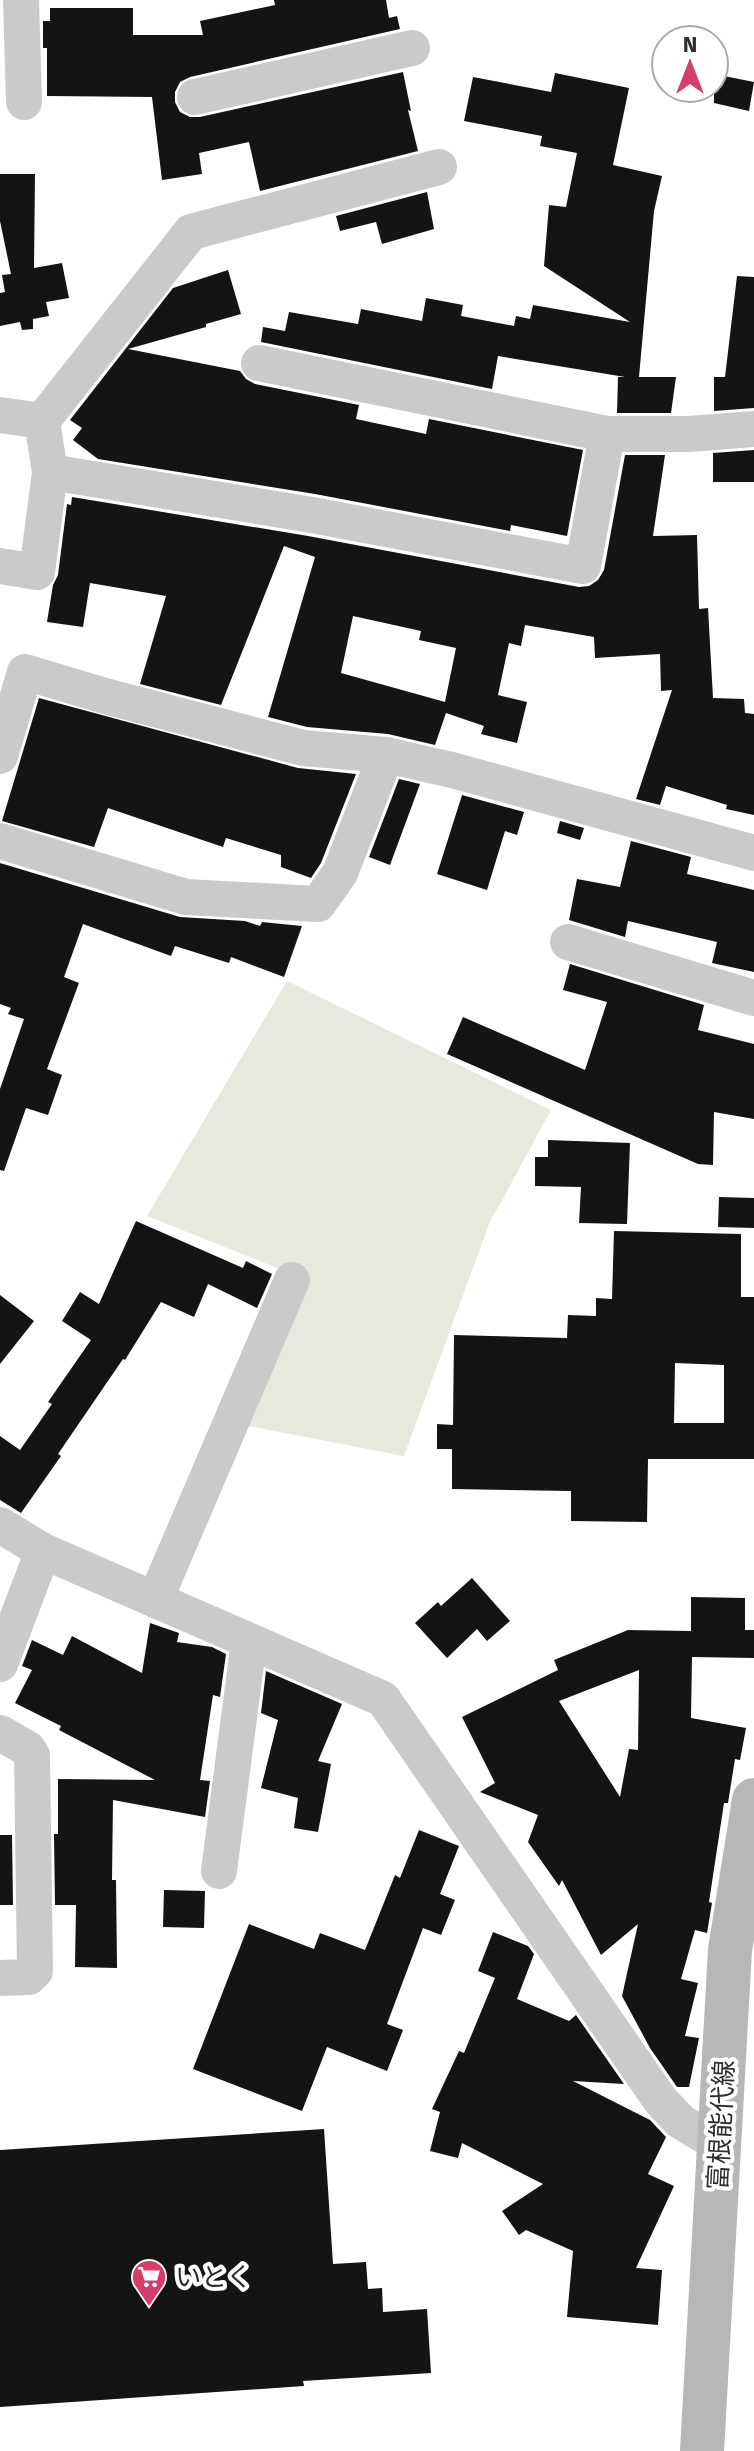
<svg xmlns="http://www.w3.org/2000/svg" width="754" height="2451" font-family="'Fira Sans','Noto Sans JP',sans-serif">
	<style>
		.green { fill: #e6e9dc }
		.building { fill: #141414; fill-rule: evenodd }
		.lines { fill: none; stroke-linecap: round; stroke-linejoin: round }
		.street { stroke: #cacaca; stroke-width: 36 }
		.secondary { stroke: #b7b7b7; stroke-width: 44 }
		.labels { text-anchor: middle; stroke-width: 8; stroke-linejoin: round; paint-order: stroke }
		.street-label { font-size: 26px; fill: #2d2d2d; stroke: #fff }
		.poi-label { font-size: 26px; fill: #2d2d2d; stroke: #fff; text-anchor: start }
	</style>
	<rect width="100%" height="100%" fill="#fff"/>
	<polygon class="green" points="287,981 551,1110 489,1224 404,1456 239,1424 302,1278 147,1216"/>
	<g class="building">
		<polygon points="274,0 386,0 389,18 397,16 400,29 190,77 180,82 175,92 175,102 180,112 190,117 200,117 403,72 411,111 408,110 418,151 260,191 249,142 199,153 202,174 162,180 152,97 47,96 47,48 43,48 43,21 50,21 50,8 133,8 133,35 203,35 200,21 275,5"/>
		<polygon points="555,73 629,88 613,165 662,176 654,211 639,377 676,377 671,413 617,413 618,377 625,377 498,356 492,389 261,342 263,327 285,331 289,312 358,324 361,309 422,321 426,298 463,305 461,316 514,326 516,316 530,319 533,305 630,322 544,266 549,205 566,207 577,153 540,146 542,136 464,121 473,77 551,92"/>
		<polygon points="714,74 754,82 749,111 714,103"/>
		<polygon points="0,174 35,174 34,268 62,263 69,298 46,302 49,316 33,319 33,329 22,330 20,322 0,326 0,293 5,292 2,275 11,274 0,221"/>
		<polygon points="427,192 434,229 382,244 376,222 340,231 336,216"/>
		<polygon points="228,270 241,314 206,324 206,327 128,349 240,371 246,379 255,384 359,405 356,419 426,434 429,419 583,450 567,536 511,525 510,531 315,494 98,459 73,440 82,428 70,420 173,288"/>
		<polygon points="737,276 754,277 754,408 714,411 714,377 725,377"/>
		<polygon points="754,450 754,482 713,482 713,453"/>
		<path d="M625,455h40l-12,81 44,-1 2,74 9,-1 5,90 31,1 1,14 9,1v101l-28,-6 1,-4 -61,-19 -6,19 -24,-6 36,-109 -11,1 -1,-37 -65,4 -1,-21 -69,-12 -4,21 -12,-3 -11,52 29,7 -10,41 -36,-9 3,-8 -38,-13 -11,32 -47,-11 -81,-7 -39,-10 47,-160 -31,-11 -63,159 -81,-21 26,-88 -76,-13 -7,44 -36,-5 6,-37 5,-10 9,-71 4,1 1,-8 236,39 271,51 10,-1 9,-6 6,-10zM353,616l68,15 -2,9 37,8 -11,54 -104,-29z"/>
		<polygon points="39,698 298,768 356,774 321,863 311,878 281,867 281,855 226,838 223,847 108,808 94,847 2,821"/>
		<polygon points="399,779 420,784 390,865 369,857"/>
		<polygon points="462,795 524,812 517,835 505,831 487,890 437,874"/>
		<polygon points="560,821 584,828 580,840 557,833"/>
		<polygon points="631,841 691,857 687,874 754,890 754,972 712,963 717,942 628,921 625,937 569,920 577,879 620,887"/>
		<polygon points="0,863 180,917 245,921 260,926 262,922 302,926 284,977 231,957 229,963 175,946 171,956 83,924 64,977 79,983 47,1069 62,1075 48,1115 26,1108 4,1171 0,1170 0,1089 24,1019 8,1014 11,1008 0,1004"/>
		<polygon points="570,964 704,1005 698,1030 754,1044 754,1119 714,1112 713,1165 698,1164 447,1054 463,1017 585,1070 607,1002 563,990"/>
		<polygon points="548,1140 630,1143 627,1224 579,1223 581,1187 535,1186 535,1157 548,1157"/>
		<polygon points="719,1197 754,1198 754,1228 718,1227"/>
		<polygon points="136,1221 243,1268 246,1261 272,1274 257,1308 208,1284 194,1317 161,1302 125,1360 123,1359 58,1454 61,1456 21,1513 0,1500 0,1436 20,1450 52,1404 48,1402 91,1340 62,1321 80,1292 99,1304"/>
		<path d="M614,1231l127,3v63h13v162h-106l-1,63 -76,-1v-30l-119,-2v-40h-15v-25l16,1 1,-90 113,3 1,-23 28,1v-18l16,1zM675,1363l49,2v58h-50z"/>
		<polygon points="0,1295 34,1321 0,1364"/>
		<polygon points="472,1578 510,1621 487,1641 477,1629 447,1658 415,1623 438,1602 441,1606"/>
		<path d="M691,1597l54,1v32h9v28l-62,-1 -1,61 55,10 -6,32 -5,-1 -7,44h-4l-15,99 3,1 -5,30 -12,-3 -14,49 17,4 -13,53 14,2 -10,49h-12l-27,-39 -28,-52 16,-72 -37,31 -39,-75 -3,6 -31,-44 10,-27 -58,-23 15,-9 -33,-66 96,-47 -4,-10 74,-30 63,1zM639,1670l-1,80 -9,-1 -9,48 -61,-96z"/>
		<polygon points="150,1623 179,1633 177,1642 212,1647 226,1654 220,1697 213,1695 200,1780 210,1781 205,1817 113,1800 112,1880 116,1880 117,1968 75,1967 76,1905 55,1905 54,1834 58,1834 58,1779 155,1780 59,1730 61,1726 15,1703 32,1670 22,1666 32,1640 63,1655 72,1636 142,1673"/>
		<polygon points="266,1671 342,1704 318,1761 331,1764 318,1832 294,1828 298,1798 261,1788 278,1720 261,1713"/>
		<polygon points="419,1830 459,1846 440,1894 455,1900 441,1935 423,1928 387,2024 403,2030 387,2071 327,2047 302,2111 193,2069 249,1924 314,1949 320,1933 365,1950 395,1875 400,1878"/>
		<polygon points="0,1835 12,1835 13,1905 0,1905"/>
		<polygon points="164,1890 205,1891 204,1928 163,1927"/>
		<polygon points="493,1932 528,1946 534,1954 517,1999 569,2021 576,2015 624,2084 573,2081 650,2120 666,2137 648,2174 674,2186 636,2268 662,2270 658,2325 567,2317 573,2251 526,2230 519,2235 502,2211 543,2184 462,2143 458,2158 430,2151 440,2112 432,2109 459,2051 464,2053 495,1978 478,1971"/>
		<polygon points="324,2129 333,2264 366,2262 368,2289 382,2288 383,2312 427,2309 431,2373 303,2381 304,2386 0,2407 0,2150"/>
	</g>
	<g class="lines">
		<g class="street">
			<polyline points="21,0 24,102"/>
			<polyline points="195,97 412,48"/>
			<polyline points="259,363 607,434"/>
			<polyline points="0,415 42,421 50,472 37,572 0,566"/>
			<polyline points="42,421 191,232 439,167"/>
			<polyline points="50,472 312,515 583,566 607,434 689,434 754,429"/>
			<polyline points="0,756 25,672 105,696 303,748 386,755 452,770 754,853"/>
			<polyline points="0,841 186,897 318,904 340,873 386,755"/>
			<polyline points="568,942 754,998"/>
			<polyline points="0,1525 43,1551 383,1699 661,2101 680,2121 721,2146"/>
			<polyline points="155,1600 292,1280"/>
			<polyline points="0,1664 43,1551"/>
			<polyline points="0,1733 28,1749 32,1755 35,1971 29,1977 0,1978"/>
			<polyline points="219,1871 249,1641"/>
		</g>
		<polyline class="secondary" points="702,2451 730,1950 754,1800"/>
	</g>
	<defs>
		<symbol id="supermarket-pin" viewBox="-11 -11 22 30"><path d="M0 17L-7.5 6A9.5 9.5 0 1 1 7.5 6Z" fill="#d63d6a" stroke="#fff"/><path d="M-6-5.5h2.5l.6 2H6L4.5 2H-2.5L-4.4-4H-6ZM-1.5 3.2a1.3 1.3 0 1 0 .1 0ZM3 3.2a1.3 1.3 0 1 0 .1 0Z" fill="#fff"/></symbol>
	</defs>
	<g fill-rule="evenodd">
		<use href="#supermarket-pin" x="129" y="2257" width="40" height="54"/>
	</g>
	<g class="labels">
		<g class="street-label">
			<text transform="translate(721 2125) rotate(-87)" y="9">富根能代線</text>
		</g>
		<g class="poi-label">
			<text x="175" y="2286">いとく</text>
		</g>
	</g>
	<g transform="translate(690 64)"><circle r="38" fill="#ffffff" stroke="#ababab" stroke-width="2"/>
	<path d="M0-6L14 30L0 20L-14 30Z" fill="#d63d6a"/>
	<text y="-12" font-size="22" font-weight="bold" text-anchor="middle" fill="#2d2d2d">N</text>
	</g>
</svg>
